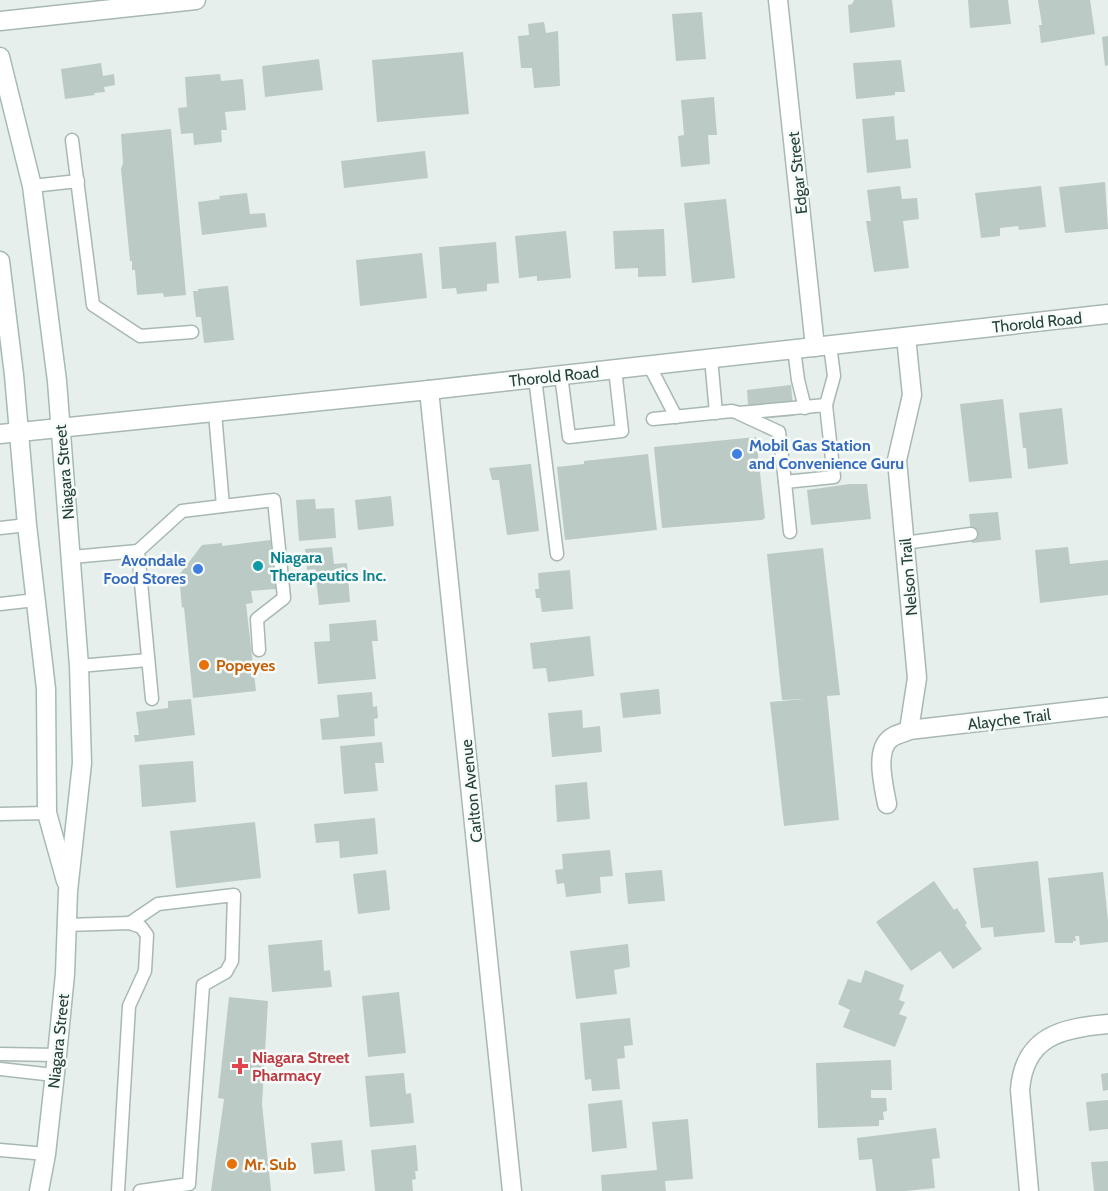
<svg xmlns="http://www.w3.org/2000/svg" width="1108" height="1191" font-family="Cabin,sans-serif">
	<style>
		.building { fill: #bbcac4 }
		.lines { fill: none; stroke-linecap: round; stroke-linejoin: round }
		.service-casing { stroke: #a8b8b2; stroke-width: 15 }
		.minor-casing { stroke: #a8b8b2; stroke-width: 21 }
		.tertiary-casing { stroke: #a8b8b2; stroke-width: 21 }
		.secondary-casing { stroke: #a4bbb3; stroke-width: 21 }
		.service { stroke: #fff; stroke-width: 12 }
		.minor { stroke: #fff; stroke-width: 18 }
		.tertiary { stroke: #fff; stroke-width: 18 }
		.secondary { stroke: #fff; stroke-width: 18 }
		.shop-dot { fill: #3f7fe0; stroke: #f7fbf9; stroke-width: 2 }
		.culture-dot { fill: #0f9aa8; stroke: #f7fbf9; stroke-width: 2 }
		.food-dot { fill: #e8710a; stroke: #f7fbf9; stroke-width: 2 }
		.health-dot { fill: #e0444e; stroke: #f7fbf9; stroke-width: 2 }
		.labels { text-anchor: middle; stroke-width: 5; stroke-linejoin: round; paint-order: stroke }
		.street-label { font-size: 16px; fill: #24423a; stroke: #f7fbf9 }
		.shop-label { font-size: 16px; font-weight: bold; fill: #366cbe; stroke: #f7fbf9; text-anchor: start }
		.culture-label { font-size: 16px; font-weight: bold; fill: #0d838f; stroke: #f7fbf9; text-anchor: start }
		.food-label { font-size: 16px; font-weight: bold; fill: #c56008; stroke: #f7fbf9; text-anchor: start }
		.health-label { font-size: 16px; font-weight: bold; fill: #be3a42; stroke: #f7fbf9; text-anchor: start }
	</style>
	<rect width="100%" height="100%" fill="#e6efeb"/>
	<g class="building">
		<polygon points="854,0 892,0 895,27 850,33 848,5 852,4"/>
		<polygon points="968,0 1008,0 1011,24 970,28"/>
		<polygon points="1038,0 1090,0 1095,34 1041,43 1039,25 1042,25"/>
		<polygon points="702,12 706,59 676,61 672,14"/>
		<polygon points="544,22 546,33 558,31 560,86 534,88 532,68 521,68 518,36 529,35 528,24"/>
		<polygon points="1108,36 1108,65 1105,66 1102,37"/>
		<polygon points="463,52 469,114 377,122 372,60"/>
		<polygon points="319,59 323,90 265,97 262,66"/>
		<polygon points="901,60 905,92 895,92 895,95 856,99 853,63"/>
		<polygon points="101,63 103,76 114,74 115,85 104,87 105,92 94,93 95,95 65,99 61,69"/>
		<polygon points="220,74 221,81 243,79 246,110 225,112 227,130 221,130 222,142 194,145 193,133 181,134 178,108 187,107 185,77"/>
		<polygon points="714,97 717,135 708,135 710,164 681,167 678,136 684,135 681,100"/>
		<polygon points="894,116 896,140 908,139 911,168 867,173 862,119"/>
		<polygon points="171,129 186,295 164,297 163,293 137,295 135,270 132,270 132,261 130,261 121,169 123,163 121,134"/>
		<polygon points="425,151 428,178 344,188 341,161"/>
		<polygon points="1105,182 1108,229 1065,233 1059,187"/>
		<polygon points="900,186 902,199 917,198 919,219 903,221 909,268 874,272 866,221 871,221 867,190"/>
		<polygon points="1041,186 1046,227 1019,230 1018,226 1000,228 1000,236 981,238 975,193"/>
		<polygon points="247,193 250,214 265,213 267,227 202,235 198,202 220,199 219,196"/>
		<polygon points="726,199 735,278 692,283 684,203"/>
		<polygon points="664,229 666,276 638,277 638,268 615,269 613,231"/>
		<polygon points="566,231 571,278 537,281 537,276 519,278 515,236"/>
		<polygon points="496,242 499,283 487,284 487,291 457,294 456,288 442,289 439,247"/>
		<polygon points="422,253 427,298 360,306 356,260"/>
		<polygon points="228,286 234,340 204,343 201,317 196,317 193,291 198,291 198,289"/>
		<polygon points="791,385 794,416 749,420 747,390"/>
		<polygon points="1003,399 1012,478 969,482 960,404"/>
		<polygon points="1062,408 1068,464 1028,469 1026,448 1023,448 1019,413"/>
		<polygon points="756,437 765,518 762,520 662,528 654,447"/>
		<polygon points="648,454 657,530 565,540 557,467 584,464 584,461"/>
		<polygon points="531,464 539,531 507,535 499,480 492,480 489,468"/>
		<polygon points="850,484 867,484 871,519 811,525 807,490"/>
		<polygon points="391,496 394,526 358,530 355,500"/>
		<polygon points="315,499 316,509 334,508 336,538 299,541 296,500"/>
		<polygon points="998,512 1001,540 972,543 969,514"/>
		<polygon points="271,540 276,589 251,591 253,603 246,604 256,691 193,698 184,607 182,608 179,575 202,545 222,543 222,546"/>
		<polygon points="332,547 334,564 347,563 350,602 319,605 315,569 307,570 305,549"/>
		<polygon points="1068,547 1070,564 1108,560 1108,595 1040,603 1035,550"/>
		<polygon points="823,548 840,695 827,696 839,820 784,826 770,702 804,699 782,700 767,554"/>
		<polygon points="570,570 573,609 542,612 540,598 536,598 535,589 539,589 538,573"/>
		<polygon points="376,620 378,641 372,641 376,679 318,684 314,642 330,641 329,624"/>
		<polygon points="590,636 594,676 548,682 546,668 533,669 530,643"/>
		<polygon points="659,689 661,714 623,718 620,693"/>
		<polygon points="372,692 373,707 377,706 378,718 374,719 375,736 322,740 320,719 339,717 337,695"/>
		<polygon points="191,699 195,735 135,742 134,735 139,735 136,712 168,708 168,701"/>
		<polygon points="582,710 583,728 600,726 602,752 552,757 548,713"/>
		<polygon points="382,742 384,763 375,763 378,791 344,794 340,746"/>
		<polygon points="193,761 196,802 142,807 139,765"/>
		<polygon points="587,782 590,819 557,822 555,785"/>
		<polygon points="375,818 378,854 340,858 339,841 316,843 314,824"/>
		<polygon points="255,822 261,878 176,888 170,831"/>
		<polygon points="610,850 613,876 600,877 601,893 566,897 564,883 557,884 555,870 563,869 562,854"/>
		<polygon points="1038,861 1045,932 994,937 993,927 981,928 973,868"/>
		<polygon points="386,870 390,910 358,914 353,874"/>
		<polygon points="662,870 665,901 628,904 625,873"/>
		<polygon points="1103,872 1108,921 1108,942 1080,945 1079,936 1075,936 1076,941 1073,941 1073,943 1055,943 1048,878"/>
		<polygon points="934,881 954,910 957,908 967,923 965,925 982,949 953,969 940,951 911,971 876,922"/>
		<polygon points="322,940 324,971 330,970 332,987 272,992 268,945"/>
		<polygon points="628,944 630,967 614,970 617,994 576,999 570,951"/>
		<polygon points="865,970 904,985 899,1000 905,1002 899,1014 907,1017 895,1047 843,1027 850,1010 838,1004 848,979 861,983"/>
		<polygon points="399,992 406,1053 368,1057 362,996"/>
		<polygon points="229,997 268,1001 262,1104 271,1191 211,1191 224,1099 218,1098"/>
		<polygon points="630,1018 633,1045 624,1046 625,1058 617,1059 620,1089 592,1091 591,1079 585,1080 580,1023"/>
		<polygon points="891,1060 892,1090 871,1090 871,1098 886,1098 887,1111 883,1112 884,1120 879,1120 879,1126 818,1128 816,1063"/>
		<polygon points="404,1073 406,1094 411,1093 414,1123 370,1127 365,1076"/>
		<polygon points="1108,1073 1108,1090 1103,1091 1101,1074"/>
		<polygon points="622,1100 627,1148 592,1152 588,1104"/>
		<polygon points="1108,1100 1108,1129 1089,1131 1086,1102"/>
		<polygon points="688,1119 693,1179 665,1181 666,1191 602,1191 601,1175 657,1170 652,1122"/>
		<polygon points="936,1128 940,1158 932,1159 935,1188 905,1191 876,1191 872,1159 859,1160 857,1138"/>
		<polygon points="342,1140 345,1171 314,1174 311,1143"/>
		<polygon points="416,1145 418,1171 415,1171 416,1179 412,1180 413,1191 375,1191 371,1150"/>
		<polygon points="1108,1161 1108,1191 1094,1191 1091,1162"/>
	</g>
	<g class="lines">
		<defs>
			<g id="service">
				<polyline points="72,140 93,305 140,336 192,332"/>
				<polyline points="32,186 78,181"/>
				<polyline points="794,349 798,380 805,408"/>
				<polyline points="711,358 716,413"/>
				<polyline points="649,365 676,417"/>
				<polyline points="561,375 569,437 622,431 615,369"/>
				<polyline points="535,378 557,554"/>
				<polyline points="826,405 834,376 830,345"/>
				<polyline points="740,414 779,432 785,482"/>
				<polyline points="653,419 732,411 739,413 826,405 834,477 785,482 790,532"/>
				<polyline points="223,506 274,500 284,598 257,619 259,650"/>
				<polyline points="0,528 27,525"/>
				<polyline points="904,543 971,534"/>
				<polyline points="72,557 138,551"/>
				<polyline points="0,604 35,600"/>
				<polyline points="79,666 148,660"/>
				<polyline points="152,699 138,551 182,511 223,506 215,413"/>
				<polyline points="0,814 47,813"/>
				<polyline points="130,923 158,904 234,895 232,961 226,972 203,985 189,1184 140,1191"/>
				<polyline points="66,925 130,923 141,927 147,935 145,971 129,1006 118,1191"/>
				<polyline points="0,1054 57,1055"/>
				<polyline points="0,1069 54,1075"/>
				<polyline points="0,1150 46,1154"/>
			</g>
			<g id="minor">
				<polyline points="778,0 815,347"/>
				<polyline points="0,21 196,0"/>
				<polyline points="429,390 512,1191"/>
				<polyline points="909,730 1108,707"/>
				<path d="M887,804c-3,-17 -13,-54 4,-66 5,-4 13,-5 18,-8l8,-52 -20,-218 15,-65 -6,-58"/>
				<path d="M1029,1191l-9,-101c4,-54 42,-62 88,-66"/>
			</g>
			<polyline id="tertiary" points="0,434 429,390 1108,314"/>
			<g id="secondary">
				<polyline points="0,57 32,186 57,381 79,666 82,763 68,891 65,974 57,1055 46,1154 39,1191"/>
				<polyline points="0,261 14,375 27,525 46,689 47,813 66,881"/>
			</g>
		</defs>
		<use href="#service" class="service-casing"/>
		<use href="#minor" class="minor-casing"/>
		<use href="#tertiary" class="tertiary-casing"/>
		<use href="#secondary" class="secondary-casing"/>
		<use href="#service" class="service"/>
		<use href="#minor" class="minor"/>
		<use href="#tertiary" class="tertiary"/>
		<use href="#secondary" class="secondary"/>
	</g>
	<g class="shop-dot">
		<circle cx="737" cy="454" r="6"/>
		<circle cx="198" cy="569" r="6"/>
	</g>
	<circle class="culture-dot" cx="258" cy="566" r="6"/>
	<g class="food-dot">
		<circle cx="204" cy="665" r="6"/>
		<circle cx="232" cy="1164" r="6"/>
	</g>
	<path class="health-dot" d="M237 1057h6v6h6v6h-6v6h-6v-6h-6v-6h6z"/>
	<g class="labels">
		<g class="street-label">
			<text transform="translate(797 173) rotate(-96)" y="6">Edgar Street</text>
			<text transform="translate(1037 322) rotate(-6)" y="6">Thorold Road</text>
			<text transform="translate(554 376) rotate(-6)" y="6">Thorold Road</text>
			<text transform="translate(64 472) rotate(-95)" y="6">Niagara Street</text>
			<text transform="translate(908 577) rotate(-95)" y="6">Nelson Trail</text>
			<text transform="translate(1009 719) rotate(-7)" y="6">Alayche Trail</text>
			<text transform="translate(471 791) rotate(-96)" y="6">Carlton Avenue</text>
			<text transform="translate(58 1041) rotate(-84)" y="6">Niagara Street</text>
		</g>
		<g class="shop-label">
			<text x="749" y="451">Mobil Gas Station<tspan x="749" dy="18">and Convenience Guru</tspan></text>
			<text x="186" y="566" text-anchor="end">Avondale<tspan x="186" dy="18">Food Stores</tspan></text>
		</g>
		<g class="culture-label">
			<text x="270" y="563">Niagara<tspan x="270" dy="18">Therapeutics Inc.</tspan></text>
		</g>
		<g class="food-label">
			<text x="216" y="671">Popeyes</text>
			<text x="244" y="1170">Mr. Sub</text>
		</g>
		<g class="health-label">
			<text x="252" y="1063">Niagara Street<tspan x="252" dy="18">Pharmacy</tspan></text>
		</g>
	</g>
</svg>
